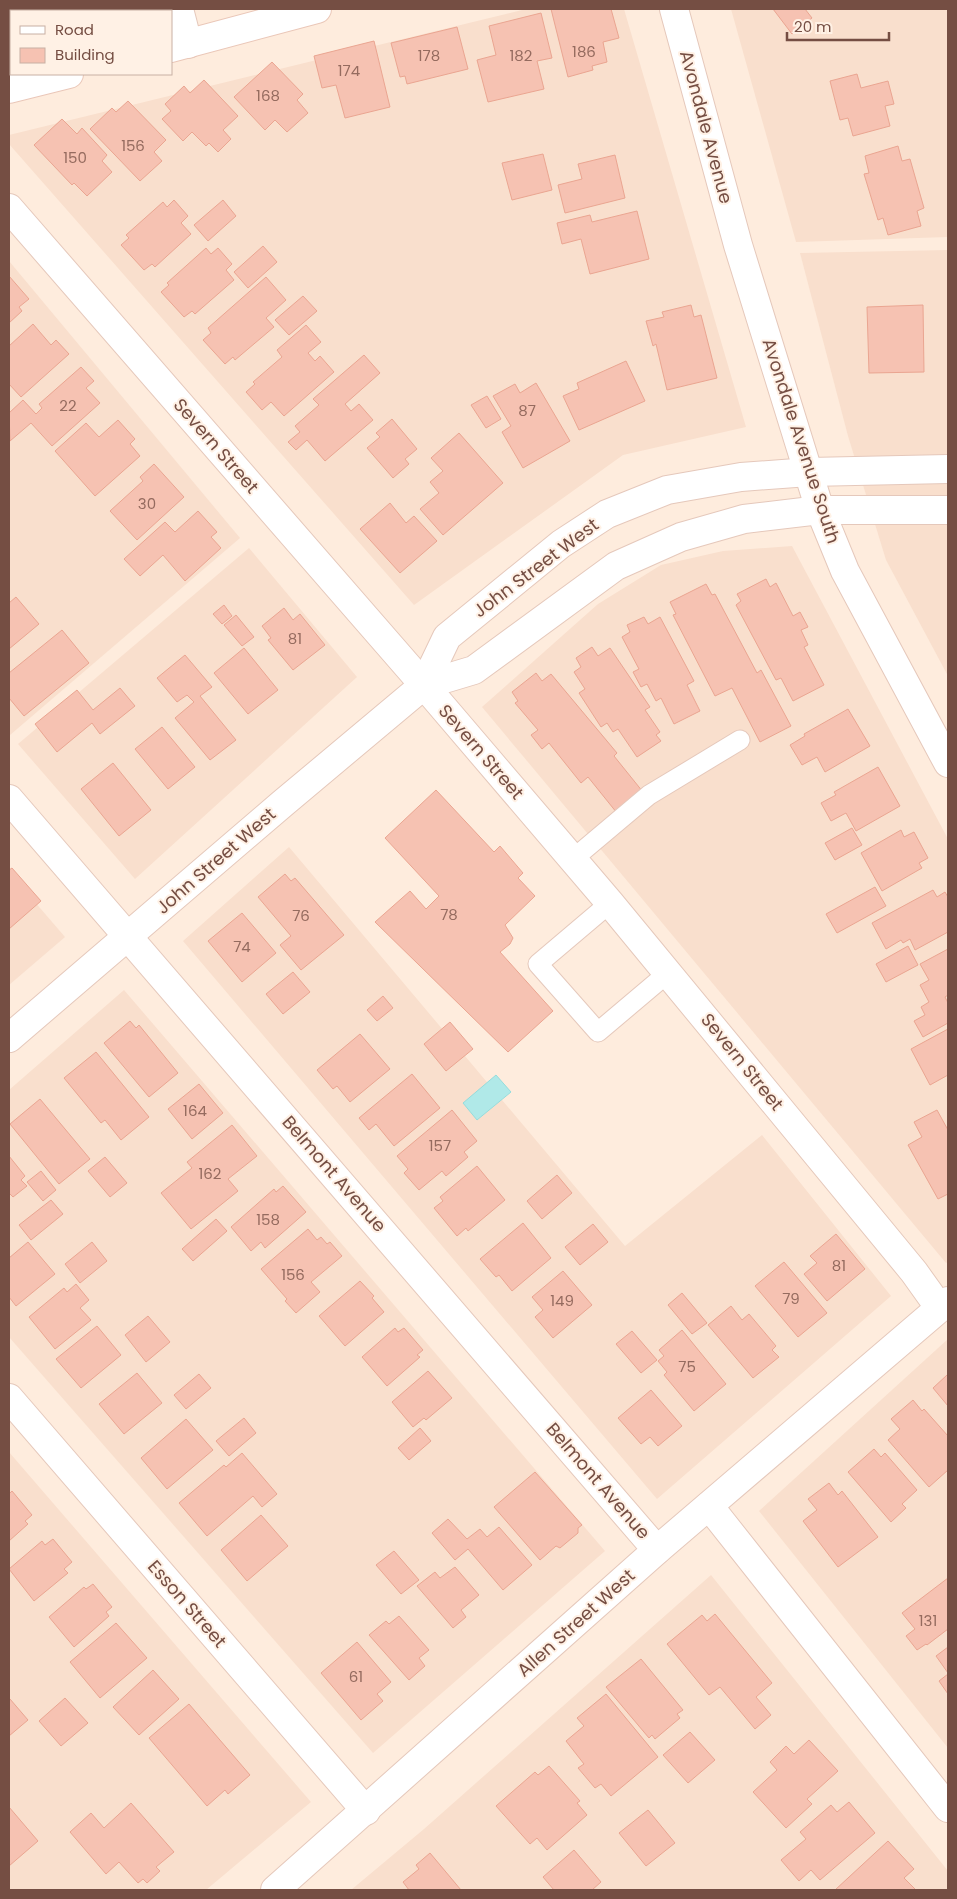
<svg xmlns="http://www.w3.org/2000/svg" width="957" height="1899" font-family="Poppins,sans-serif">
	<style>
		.residential { fill: #f9dfcd }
		.water { fill: #b0e9e8; stroke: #95dcdc }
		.building { fill: #f6c2b2; stroke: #eaa591 }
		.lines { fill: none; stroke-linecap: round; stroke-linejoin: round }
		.lane-casing { stroke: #e5c8bb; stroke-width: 21 }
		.street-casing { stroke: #e5c8bb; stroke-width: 30 }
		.secondary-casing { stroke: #eac7b8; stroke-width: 30 }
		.lane { stroke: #fff; stroke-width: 19 }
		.street { stroke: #fff; stroke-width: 28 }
		.secondary { stroke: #fff; stroke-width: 28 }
		.labels { text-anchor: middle; stroke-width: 4; stroke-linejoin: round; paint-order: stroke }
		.number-label { font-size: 15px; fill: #956b5f }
		.street-label { font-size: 18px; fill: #754e43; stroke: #fff1e5 }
	</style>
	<rect width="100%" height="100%" fill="#feecdd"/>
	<g class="residential">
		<polygon points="526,9 624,9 746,427 623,455 414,605 9,144 9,135"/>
		<polygon points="731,9 948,9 948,237 796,242"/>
		<polygon points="948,250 948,676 886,560 848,436 800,253"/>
		<polygon points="9,261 240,538 10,735 9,733"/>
		<polygon points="792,546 948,839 948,1262 946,1263 482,707 598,604 661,565 723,551"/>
		<polygon points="249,548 357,677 135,879 18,744"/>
		<polygon points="289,847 625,1246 762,1135 891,1296 657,1499 183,941"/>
		<polygon points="9,872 65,937 9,985"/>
		<polygon points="124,990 605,1551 373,1753 9,1337 9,1090"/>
		<polygon points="948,1339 948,1748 759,1511"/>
		<polygon points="9,1452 311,1802 206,1890 9,1890"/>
		<polygon points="711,1575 948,1871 948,1890 351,1890 424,1829"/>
	</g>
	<polygon class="water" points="496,1075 511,1092 477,1120 463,1103"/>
	<g class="building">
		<polygon points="551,9 611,9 619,38 603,42 607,62 592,66 593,70 568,77"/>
		<polygon points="773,9 805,9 812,18 792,34"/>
		<polygon points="541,13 552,58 537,61 544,89 488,102 477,60 496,55 489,26"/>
		<polygon points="457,27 468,69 407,84 405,76 400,77 391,43"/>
		<polygon points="374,41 390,107 345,118 336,85 322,88 314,56"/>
		<polygon points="272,62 303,94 297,100 308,113 287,132 275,120 265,130 234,97"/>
		<polygon points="857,74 861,88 888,81 894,104 885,106 890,126 853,136 848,118 840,120 830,81"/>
		<polygon points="204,80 238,116 223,130 231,139 218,152 209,143 206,146 192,132 183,141 162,119 171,111 165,104 184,86 190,93"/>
		<polygon points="128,101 166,140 154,152 162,161 140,181 90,129 112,108 116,112"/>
		<polygon points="62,119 77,134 82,128 107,155 102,161 112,172 87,196 74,183 72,185 34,145"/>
		<polygon points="898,146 902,161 910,159 924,208 917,211 921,226 888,235 883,218 878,220 864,174 869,173 865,156"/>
		<polygon points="543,154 552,190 512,200 502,163"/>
		<polygon points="615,155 625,198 565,213 558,185 582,179 578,164"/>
		<polygon points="174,200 188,216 181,223 191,234 155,267 152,264 144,270 121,245 129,238 126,235 163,202 167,207"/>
		<polygon points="223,200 236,216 208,241 194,225"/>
		<polygon points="637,211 649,259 590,274 581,239 562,244 557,223 590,215 592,222"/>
		<polygon points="263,246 277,262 248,288 234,272"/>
		<polygon points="206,248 211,254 218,248 232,264 226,270 234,280 195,314 192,311 184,317 161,292 169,285 167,283"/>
		<polygon points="9,276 29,299 19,307 22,311 9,323"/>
		<polygon points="266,277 286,300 266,318 274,327 235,360 233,357 225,364 203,340 211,333 208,328"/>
		<polygon points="303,296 317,311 289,335 275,320"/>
		<polygon points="691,305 694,317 701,315 717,378 667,390 656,344 653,346 646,321 664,317 662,312"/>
		<polygon points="923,305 924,372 869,373 867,307"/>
		<polygon points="33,324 51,345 56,340 69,354 21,397 9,384 9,346"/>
		<polygon points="306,325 321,342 308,353 315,361 320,356 334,372 284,416 271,402 262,410 246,392 255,384 253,382 282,357 277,350"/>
		<polygon points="364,355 380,373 345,404 351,411 359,404 373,420 325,461 307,440 296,450 288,442 300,432 295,426 319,405 313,399"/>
		<polygon points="626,361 645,401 579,430 563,396 579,389 577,383"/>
		<polygon points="81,367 94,381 86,388 100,403 52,446 31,423 10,441 9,413 23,400 36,414 42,408 39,404"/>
		<polygon points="536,383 570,441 523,468 502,432 511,426 493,396 515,384 520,393"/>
		<polygon points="487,396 501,419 486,428 471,405"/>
		<polygon points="392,419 417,449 405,459 409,464 393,478 367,448 380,437 376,433"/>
		<polygon points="118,420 135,439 130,444 140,456 95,496 55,451 86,423 99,437"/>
		<polygon points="459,433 503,483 443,535 420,509 439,493 430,482 443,471 431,458"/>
		<polygon points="154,464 184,497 137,540 110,511 143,481 140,477"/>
		<polygon points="390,503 406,523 414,516 437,541 400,573 360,529"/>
		<polygon points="198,511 217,532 211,537 221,548 185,581 163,555 140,576 124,559 165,522 175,532"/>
		<polygon points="766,579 770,587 776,583 793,616 800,612 808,627 801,630 808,645 804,647 824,685 793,701 781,678 776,680 736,605 741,601 737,594"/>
		<polygon points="706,584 712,595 715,594 757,673 761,670 791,726 760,742 732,688 715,696 673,615 676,614 670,602"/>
		<polygon points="16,597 39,624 9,649 9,603"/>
		<polygon points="224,605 232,616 222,624 213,614"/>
		<polygon points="284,608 293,620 300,614 325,645 293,670 268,640 271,638 262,626"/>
		<polygon points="236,615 254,637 242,646 224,625"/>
		<polygon points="644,617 648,624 660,617 694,681 687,685 700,711 674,724 661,698 656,701 647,684 641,687 633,672 639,669 622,637 630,632 627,625"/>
		<polygon points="62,630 89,663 24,716 9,698 9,673"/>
		<polygon points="592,647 598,656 610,648 650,707 645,710 660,732 656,735 661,741 637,757 618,729 613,732 607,723 601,727 579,693 585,689 574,672 581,667 576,658"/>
		<polygon points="244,648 278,690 248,714 214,673"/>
		<polygon points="185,655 212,687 200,696 236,740 210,760 175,718 194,702 187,695 177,702 157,678"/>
		<polygon points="536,673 542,681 551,674 617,753 614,756 643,792 617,813 588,777 581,783 549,743 542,749 531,735 538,730 515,703 518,701 512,692"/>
		<polygon points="120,688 135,706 100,734 92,723 57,752 35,724 77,690 93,710"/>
		<polygon points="848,709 870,746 825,772 817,757 802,765 790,745 805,736 804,734"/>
		<polygon points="162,727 195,767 168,789 135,749"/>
		<polygon points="113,763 151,810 119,836 81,789"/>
		<polygon points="878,767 900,806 856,831 846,813 831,821 821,803 836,795 834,792"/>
		<polygon points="436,790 494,852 500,846 523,873 518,878 535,896 505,925 513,938 510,944 500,952 553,1011 508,1052 375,922 410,891 426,909 439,896 385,838"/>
		<polygon points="852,828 862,845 835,860 825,843"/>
		<polygon points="901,830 904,837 914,832 928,858 919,863 922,868 882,891 861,853"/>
		<polygon points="12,868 41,901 9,929 9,870"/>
		<polygon points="285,874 291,881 295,878 344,935 301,970 280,945 291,936 258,897"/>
		<polygon points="875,887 886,906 837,933 826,914"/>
		<polygon points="933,890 937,897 945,892 948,897 948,932 915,950 910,939 903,943 901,940 886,949 872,923"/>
		<polygon points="242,913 276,953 242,982 208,941"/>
		<polygon points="908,946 918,965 886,982 876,964"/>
		<polygon points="948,949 948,995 945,997 948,1003 948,1023 923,1037 914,1021 925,1015 921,1007 929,1002 920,985 929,980 920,964"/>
		<polygon points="293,972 310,992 283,1014 266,994"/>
		<polygon points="383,996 393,1008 377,1021 367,1010"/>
		<polygon points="130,1021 136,1028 139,1025 178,1073 149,1097 104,1043"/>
		<polygon points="450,1022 473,1049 446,1071 424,1044"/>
		<polygon points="948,1029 948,1075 930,1085 911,1049"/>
		<polygon points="360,1034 390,1069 350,1102 337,1086 333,1089 317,1070"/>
		<polygon points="96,1052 149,1117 121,1140 105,1120 101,1123 64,1078"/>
		<polygon points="412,1074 440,1108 394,1146 376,1124 369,1130 359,1118"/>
		<polygon points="199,1084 223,1113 192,1139 168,1109"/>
		<polygon points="40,1099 90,1159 59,1184 10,1124"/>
		<polygon points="452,1110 477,1141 464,1152 468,1157 446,1176 442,1171 419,1190 404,1173 408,1169 397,1156"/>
		<polygon points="937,1110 948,1130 948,1194 938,1199 908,1145 922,1137 914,1122"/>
		<polygon points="232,1125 257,1156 228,1179 238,1191 191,1229 161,1193 192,1168 187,1162"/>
		<polygon points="9,1156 25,1176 21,1180 27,1186 13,1197 9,1193"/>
		<polygon points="105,1157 127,1183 110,1197 88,1171"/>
		<polygon points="477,1166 505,1200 468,1231 466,1228 457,1236 434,1208 443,1201 440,1197"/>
		<polygon points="41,1171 56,1190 43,1201 27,1182"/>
		<polygon points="557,1175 572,1193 542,1219 527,1201"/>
		<polygon points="283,1186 306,1212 265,1248 261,1242 251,1251 231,1227 274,1189 276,1192"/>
		<polygon points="51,1200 63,1214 31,1240 19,1225"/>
		<polygon points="216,1219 227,1231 193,1261 182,1249"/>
		<polygon points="523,1223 551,1258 512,1291 499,1275 496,1277 480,1259"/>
		<polygon points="593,1224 608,1242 580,1265 565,1247"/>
		<polygon points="308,1229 317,1240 321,1237 327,1244 330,1242 342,1256 311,1282 320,1292 296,1313 285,1301 287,1299 261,1269"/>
		<polygon points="836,1234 865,1269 827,1301 804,1274 817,1263 810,1256"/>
		<polygon points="28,1242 55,1274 16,1306 9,1297 9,1258"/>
		<polygon points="92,1242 107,1261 80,1283 65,1264"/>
		<polygon points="784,1262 827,1313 798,1337 755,1286"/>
		<polygon points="563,1271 592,1305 553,1338 535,1317 543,1310 532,1297"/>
		<polygon points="360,1281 374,1296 372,1298 384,1312 345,1346 319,1316"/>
		<polygon points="76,1284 89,1300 80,1308 91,1320 55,1349 29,1317 64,1288 67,1292"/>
		<polygon points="682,1293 707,1323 692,1334 668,1305"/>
		<polygon points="731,1306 742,1320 749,1314 776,1346 772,1350 779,1357 753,1378 708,1325"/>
		<polygon points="148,1316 170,1342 146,1362 125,1335"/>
		<polygon points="97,1326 121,1355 81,1388 56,1359"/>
		<polygon points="395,1328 398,1332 404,1328 423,1350 417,1355 420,1357 387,1386 362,1357"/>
		<polygon points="682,1330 726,1384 694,1411 664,1375 667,1372 658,1361 664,1356 659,1350"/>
		<polygon points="632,1331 657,1360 641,1373 616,1344"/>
		<polygon points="428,1371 452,1398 426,1420 424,1418 413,1427 392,1402"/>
		<polygon points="137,1373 162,1403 124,1434 99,1404"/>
		<polygon points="199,1374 211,1388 186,1409 174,1395"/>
		<polygon points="947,1375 948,1376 948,1406 933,1388"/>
		<polygon points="651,1390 682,1426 658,1446 650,1437 641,1444 618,1418"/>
		<polygon points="913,1400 922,1411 924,1409 948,1436 948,1470 929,1487 888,1440 900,1429 891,1419"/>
		<polygon points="244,1418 256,1433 229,1456 216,1441"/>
		<polygon points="186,1419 213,1450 167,1489 141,1458"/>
		<polygon points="420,1428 431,1441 409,1460 398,1448"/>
		<polygon points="874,1449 881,1457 885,1453 917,1490 902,1504 906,1508 891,1522 848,1472"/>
		<polygon points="242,1453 277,1494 262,1507 253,1496 207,1536 179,1503 224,1465 226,1467"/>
		<polygon points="535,1472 582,1525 578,1528 578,1533 560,1548 556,1546 540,1560 494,1507"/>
		<polygon points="829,1483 838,1495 842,1491 878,1537 838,1567 803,1521 817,1510 808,1499"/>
		<polygon points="12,1491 32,1515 25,1521 28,1524 9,1541 9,1494"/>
		<polygon points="261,1515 288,1546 247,1581 221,1550"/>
		<polygon points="448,1519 467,1539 480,1529 487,1537 499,1527 532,1565 503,1590 468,1549 455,1560 432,1533"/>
		<polygon points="53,1539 72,1562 64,1569 68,1573 34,1601 9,1569 42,1541 45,1545"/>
		<polygon points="394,1551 419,1580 401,1594 376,1565"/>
		<polygon points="455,1567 479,1595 461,1610 466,1617 453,1628 417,1586 435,1572 440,1578"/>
		<polygon points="948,1578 948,1629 927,1645 926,1644 917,1650 906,1636 915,1629 902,1613"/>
		<polygon points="93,1584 112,1607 106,1612 109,1616 74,1647 49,1617 84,1587 86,1589"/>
		<polygon points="715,1614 772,1683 756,1697 771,1715 755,1729 720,1687 709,1695 667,1644 702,1615 707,1621"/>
		<polygon points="399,1616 429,1650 419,1658 425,1666 409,1680 369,1635 386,1621 389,1624"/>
		<polygon points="116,1623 147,1658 100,1698 70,1662"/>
		<polygon points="357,1642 391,1682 377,1694 383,1701 361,1720 321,1673"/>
		<polygon points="948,1647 948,1673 936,1656"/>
		<polygon points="641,1659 683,1710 677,1714 680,1718 655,1739 652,1735 649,1738 606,1687"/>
		<polygon points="153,1670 179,1699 139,1735 113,1707"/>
		<polygon points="948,1674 948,1694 939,1681"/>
		<polygon points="606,1694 658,1757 611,1796 601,1784 595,1788 578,1768 584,1764 566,1741 584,1726 577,1718"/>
		<polygon points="65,1698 88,1723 61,1746 39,1721"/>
		<polygon points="10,1699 28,1720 9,1736 9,1700"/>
		<polygon points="189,1704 250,1775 228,1794 225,1790 207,1806 149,1738"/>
		<polygon points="690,1732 715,1760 688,1783 663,1755"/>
		<polygon points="809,1740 838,1771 807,1799 812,1804 786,1828 753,1792 777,1770 770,1762 786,1746 794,1754"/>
		<polygon points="549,1766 580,1801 577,1803 587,1815 547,1850 537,1838 530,1844 496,1806 535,1772 538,1775"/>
		<polygon points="849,1802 875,1833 820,1880 811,1870 799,1881 781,1860 806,1839 800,1832 831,1805 837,1812"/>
		<polygon points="131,1803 174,1852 156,1867 160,1871 147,1883 143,1879 138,1883 119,1862 106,1874 70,1832 91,1813 104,1828"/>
		<polygon points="9,1807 38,1841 9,1866"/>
		<polygon points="648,1810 675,1843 646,1866 619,1833"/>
		<polygon points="888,1841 914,1869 904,1878 916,1890 835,1890"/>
		<polygon points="574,1850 601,1882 592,1890 554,1890 543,1877"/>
		<polygon points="430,1853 461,1890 409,1890 403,1882 419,1869 416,1865"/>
	</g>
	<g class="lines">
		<defs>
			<g id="lane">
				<polyline points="573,859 649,795 740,740"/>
				<polyline points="610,903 538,964 598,1032 669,972"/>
			</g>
			<g id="street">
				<polyline points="179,9 188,44"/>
				<polyline points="674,9 738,245 820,510 845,571 948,763"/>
				<polyline points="9,208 424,685 610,903 914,1272 939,1307"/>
				<polyline points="424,685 447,637 561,544 607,514 667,490 741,477 809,472 948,469"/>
				<polyline points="9,799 657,1550"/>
				<polyline points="9,1038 282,804 424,685 474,670 616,566 681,537 744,519 820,510 948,510"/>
				<polyline points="9,1398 366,1811"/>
				<polyline points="709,1506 948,1808"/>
				<polyline points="275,1890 657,1550 948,1301"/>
			</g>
			<g id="secondary">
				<polyline points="75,11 85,9"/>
				<polyline points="9,29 11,28"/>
				<polyline points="171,48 317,9"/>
				<polyline points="9,89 69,74"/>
			</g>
		</defs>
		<use href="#lane" class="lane-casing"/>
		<use href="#street" class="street-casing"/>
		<use href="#secondary" class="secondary-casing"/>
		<use href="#lane" class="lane"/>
		<use href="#street" class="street"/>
		<use href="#secondary" class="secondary"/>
	</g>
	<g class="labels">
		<g class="number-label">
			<text x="584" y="57">186</text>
			<text x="429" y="61">178</text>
			<text x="521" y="61">182</text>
			<text x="349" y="76">174</text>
			<text x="268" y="101">168</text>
			<text x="133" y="151">156</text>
			<text x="75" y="163">150</text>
			<text x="68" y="411">22</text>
			<text x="527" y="416">87</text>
			<text x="147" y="509">30</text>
			<text x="295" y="644">81</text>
			<text x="449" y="920">78</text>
			<text x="301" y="921">76</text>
			<text x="242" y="952">74</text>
			<text x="195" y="1116">164</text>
			<text x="440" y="1151">157</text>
			<text x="210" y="1179">162</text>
			<text x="268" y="1225">158</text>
			<text x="839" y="1271">81</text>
			<text x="293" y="1280">156</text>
			<text x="791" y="1304">79</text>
			<text x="562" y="1306">149</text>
			<text x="687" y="1372">75</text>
			<text x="928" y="1626">131</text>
			<text x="356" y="1682">61</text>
		</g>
		<g class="street-label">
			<text transform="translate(706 127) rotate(75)" y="6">Avondale Avenue</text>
			<text transform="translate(801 441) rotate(72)" y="6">Avondale Avenue South</text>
			<text transform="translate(216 446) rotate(49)" y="6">Severn Street</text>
			<text transform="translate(536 568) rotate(-37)" y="6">John Street West</text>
			<text transform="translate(481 752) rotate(49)" y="6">Severn Street</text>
			<text transform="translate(216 861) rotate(-41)" y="6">John Street West</text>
			<text transform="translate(742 1062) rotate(51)" y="6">Severn Street</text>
			<text transform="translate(334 1174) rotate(49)" y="6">Belmont Avenue</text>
			<text transform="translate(598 1481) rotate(49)" y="6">Belmont Avenue</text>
			<text transform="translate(187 1604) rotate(49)" y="6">Esson Street</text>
			<text transform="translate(576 1623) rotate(-42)" y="6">Allen Street West</text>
		</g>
	</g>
	<rect width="957" height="1899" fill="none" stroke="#754e43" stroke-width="20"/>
	<rect x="10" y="10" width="162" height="65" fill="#fff1e5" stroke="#c8b0a4"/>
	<rect x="20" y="26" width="25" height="8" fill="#ffffff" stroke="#c8b0a4"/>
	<text x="55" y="35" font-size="15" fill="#754e43">Road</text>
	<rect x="20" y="48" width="25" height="15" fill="#f6c2b2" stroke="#c8b0a4"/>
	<text x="55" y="60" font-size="15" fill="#754e43">Building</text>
	<path d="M787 32v8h102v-8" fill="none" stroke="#754e43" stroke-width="2.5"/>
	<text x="794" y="32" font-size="15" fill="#754e43" stroke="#fff1e5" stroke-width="4" paint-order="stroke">20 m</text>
</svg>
